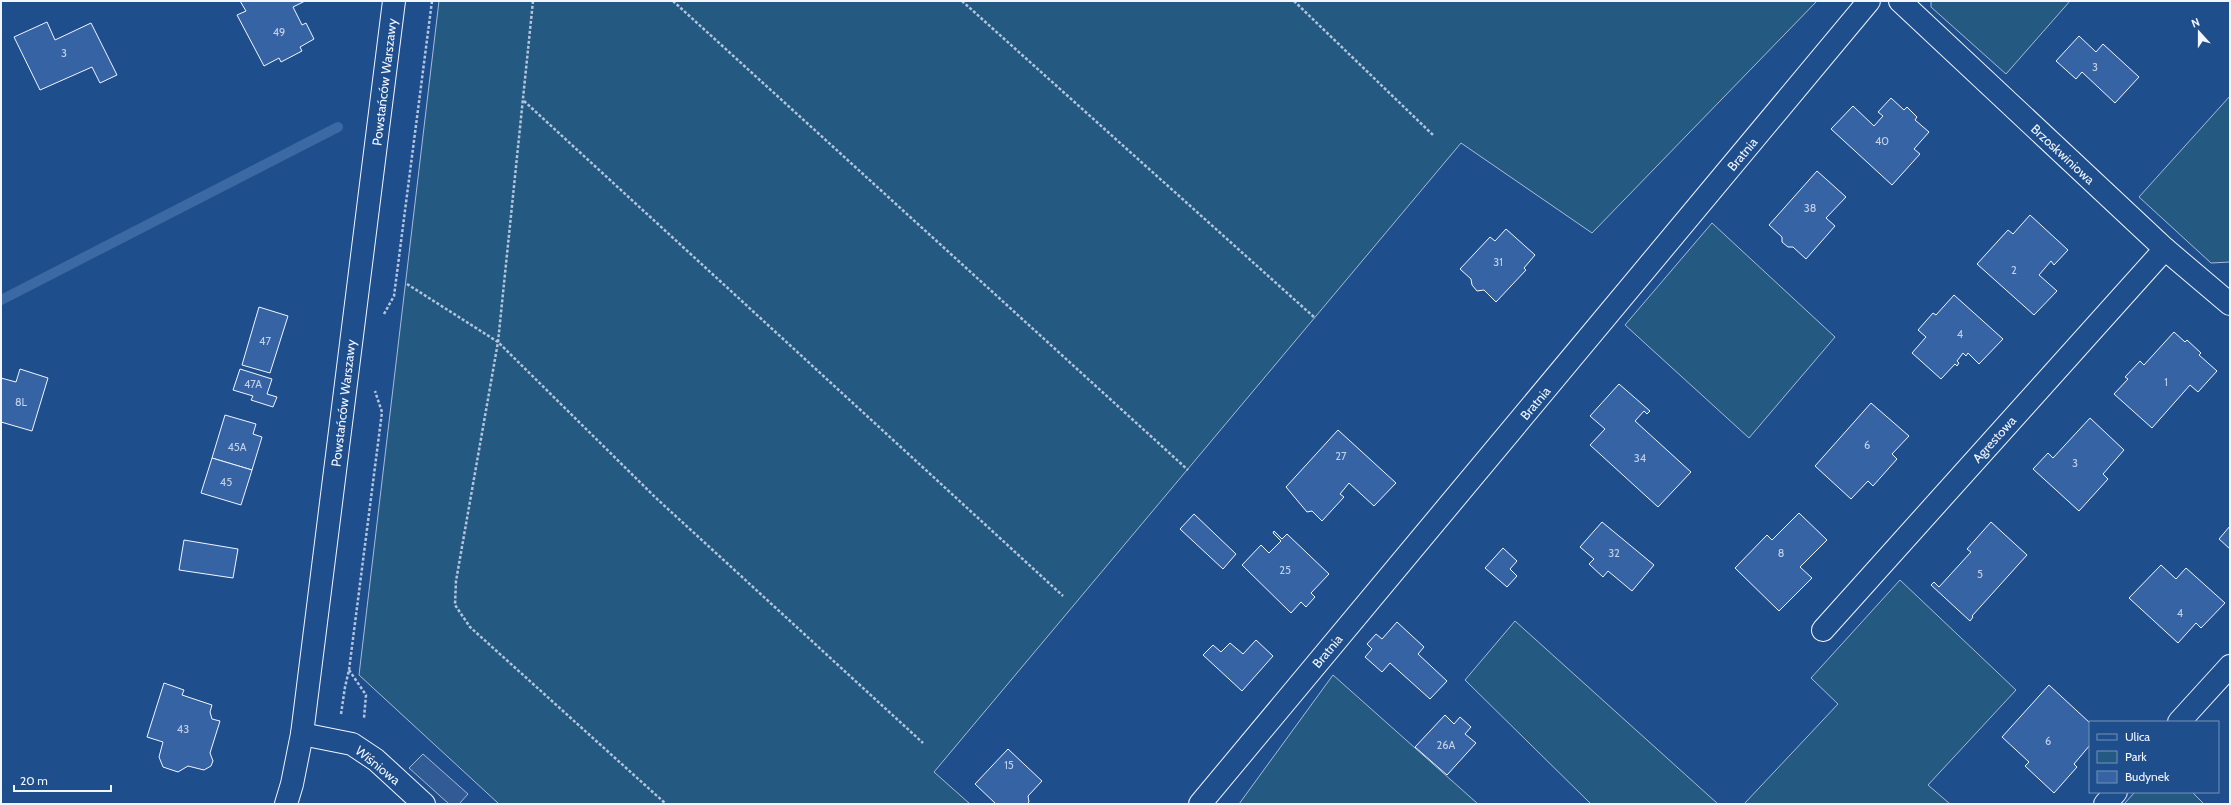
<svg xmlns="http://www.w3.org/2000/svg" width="2231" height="805" font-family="Cabin,sans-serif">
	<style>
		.green { fill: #245a82; stroke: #a8bbd7 }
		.parking { fill: #305b95; stroke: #a8bbd7 }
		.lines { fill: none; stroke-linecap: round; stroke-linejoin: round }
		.stream { stroke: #3b69a3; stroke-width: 10 }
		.building { fill: #3563a3; stroke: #f2f6ff }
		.minor-casing { stroke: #f2f6ff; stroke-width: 24 }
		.path { stroke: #b3c4dc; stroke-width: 2.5; stroke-dasharray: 3 2; stroke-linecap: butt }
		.minor { stroke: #1f4e8c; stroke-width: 22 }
		.labels { text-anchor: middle; stroke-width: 3; stroke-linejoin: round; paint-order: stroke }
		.number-label { font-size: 11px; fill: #c3d1e8 }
		.street-label { font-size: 13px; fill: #f2f6ff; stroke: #1f4e8c }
	</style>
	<rect width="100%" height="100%" fill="#1f4e8c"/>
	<g class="green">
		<polygon points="439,1 1817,1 1592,233 1461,143 934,772 970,804 499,804 359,675"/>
		<polygon points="1931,1 2070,1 2006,74 1931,7"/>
		<polygon points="2230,96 2230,262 2211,263 2139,197"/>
		<polygon points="1712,223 1835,337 1749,438 1625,325"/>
		<polygon points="1900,580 2016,690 1928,785 1950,804 1744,804 1838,704 1811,678"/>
		<polygon points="1515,621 1718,804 1591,804 1465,680"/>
		<polygon points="1333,675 1478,804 1239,804"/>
		<polygon points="2135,792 2192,792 2204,804 2124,804"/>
	</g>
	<polygon class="parking" points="423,754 468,794 459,804 449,804 409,768"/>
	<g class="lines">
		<polyline class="stream" points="1,300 338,127"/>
	</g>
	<g class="building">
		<polygon points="240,1 305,1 293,7 302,25 306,23 314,39 300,47 302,51 281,62 279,58 264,66 237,15 246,11"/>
		<polygon points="47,22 55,40 91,23 117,75 100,83 92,67 40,90 14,37"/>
		<polygon points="2079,36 2096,52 2103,44 2139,77 2115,103 2082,72 2076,79 2056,61"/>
		<polygon points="1891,98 1904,110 1907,107 1917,117 1915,120 1929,132 1914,149 1920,154 1892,185 1831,129 1853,106 1874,126 1883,116 1878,112"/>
		<polygon points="1817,171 1846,197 1826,218 1835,226 1806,259 1793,247 1788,247 1782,242 1782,237 1769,225"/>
		<polygon points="2030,215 2068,250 2054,265 2051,261 2039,275 2057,291 2034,315 1977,264 2008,230 2013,234"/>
		<polygon points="1506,229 1535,255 1524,268 1526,270 1496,302 1484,290 1477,291 1472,285 1471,279 1460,269 1490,237 1495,241"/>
		<polygon points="1954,295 2003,339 1979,364 1968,353 1966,356 1963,353 1957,361 1959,363 1957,366 1955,364 1941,379 1912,353 1926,337 1918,330 1933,313 1936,315"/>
		<polygon points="259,307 288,316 270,373 242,365"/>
		<polygon points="2174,332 2185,342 2187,340 2201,353 2199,355 2217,371 2198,392 2190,385 2152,428 2114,394 2128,379 2125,377 2140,361 2144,365"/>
		<polygon points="20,369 48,378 32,431 1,422 1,378 16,382"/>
		<polygon points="240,369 272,379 267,394 277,397 273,407 251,400 253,396 233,390"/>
		<polygon points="1619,384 1650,411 1647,414 1644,411 1635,421 1691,472 1658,507 1590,445 1605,429 1590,416"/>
		<polygon points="1871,403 1909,436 1892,454 1897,459 1873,486 1868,481 1851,499 1815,466"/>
		<polygon points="225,415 256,424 253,434 262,437 252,470 212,458"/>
		<polygon points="2090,418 2124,450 2103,474 2108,479 2079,511 2033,469 2048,453 2053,458"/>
		<polygon points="1338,430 1396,483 1374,506 1349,483 1340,494 1344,497 1322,521 1312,511 1307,512 1286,487"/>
		<polygon points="212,458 252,470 241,505 201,493"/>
		<polygon points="1799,513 1827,540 1800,567 1812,578 1779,611 1735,568 1767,535 1772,540"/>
		<polygon points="1194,514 1236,554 1223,569 1180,529"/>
		<polygon points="1602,522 1654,565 1632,591 1608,571 1603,577 1589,564 1594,559 1580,547"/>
		<polygon points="1991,522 2027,555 1972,616 1973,617 1970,621 1931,585 1934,582 1939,587 1971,552 1967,549"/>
		<polygon points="2230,526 2230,549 2219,539"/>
		<polygon points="1274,531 1282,539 1287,534 1329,574 1311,593 1315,597 1306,607 1301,602 1291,613 1242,565 1261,545 1269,553 1281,541 1273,533"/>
		<polygon points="184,540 238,549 233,578 179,570"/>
		<polygon points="1503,548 1517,561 1510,569 1517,576 1507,587 1485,568"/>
		<polygon points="2161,565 2176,579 2186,568 2225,603 2201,628 2196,623 2178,643 2129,598"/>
		<polygon points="1397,622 1424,647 1418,654 1447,681 1430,699 1390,663 1382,672 1365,657 1372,649 1367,644 1376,634 1382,639"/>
		<polygon points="1256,640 1273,656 1242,691 1203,655 1213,645 1221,652 1230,643 1243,654"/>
		<polygon points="164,683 184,690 182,695 212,705 210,712 212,719 220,721 210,753 213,761 211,766 204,770 188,766 178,772 163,767 159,757 163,742 147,737"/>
		<polygon points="2049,685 2090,723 2090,745 2074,764 2077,767 2054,793 2025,766 2029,762 2002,737"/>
		<polygon points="1445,715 1454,724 1460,717 1471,727 1465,734 1476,743 1447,775 1415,747"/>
		<polygon points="1008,749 1042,781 1028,796 1029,802 1027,804 996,804 975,784"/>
	</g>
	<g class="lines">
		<defs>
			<g id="minor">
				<polyline points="1900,1 2165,249 2230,304"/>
				<polyline points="1823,630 2165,249"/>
				<polyline points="2179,722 2230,666"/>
				<polyline points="302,734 352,744 376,760 424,804"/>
				<polyline points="286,804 292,784 302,734 394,1"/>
				<polyline points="1200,804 1869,1"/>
				<polyline points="2105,804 2116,792"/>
			</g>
		</defs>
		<use href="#minor" class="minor-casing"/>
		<g class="path">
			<polyline points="533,1 498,342 456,581 455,605 470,627 666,804"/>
			<polyline points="673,1 1188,470"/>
			<polyline points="962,1 1315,318"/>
			<polyline points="1294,1 1433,135"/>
			<polyline points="524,101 1063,596"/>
			<polyline points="407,284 498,342 656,498 923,743"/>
			<polyline points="384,314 394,296 432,1"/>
			<polyline points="349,670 366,695 364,718"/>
			<polyline points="341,714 345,687 349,670 382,412 375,391"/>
		</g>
		<use href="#minor" class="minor"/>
	</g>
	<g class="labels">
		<g class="number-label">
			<text x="279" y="36">49</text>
			<text x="64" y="57">3</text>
			<text x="2095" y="71">3</text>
			<text x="1882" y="145">40</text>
			<text x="1810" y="212">38</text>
			<text x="1498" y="266">31</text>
			<text x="2014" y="274">2</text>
			<text x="1960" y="338">4</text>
			<text x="265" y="345">47</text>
			<text x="2166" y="386">1</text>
			<text x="253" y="388">47A</text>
			<text x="21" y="406">8L</text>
			<text x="1867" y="449">6</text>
			<text x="237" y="451">45A</text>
			<text x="1341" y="460">27</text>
			<text x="1640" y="462">34</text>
			<text x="2075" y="467">3</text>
			<text x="226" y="486">45</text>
			<text x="1614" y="557">32</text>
			<text x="1781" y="557">8</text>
			<text x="1285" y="574">25</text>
			<text x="1980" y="578">5</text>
			<text x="2180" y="617">4</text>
			<text x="183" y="733">43</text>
			<text x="2048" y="745">6</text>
			<text x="1446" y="749">26A</text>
			<text x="1009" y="769">15</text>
		</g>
		<g class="street-label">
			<text transform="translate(384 82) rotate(-83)" y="5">Powstańców Warszawy</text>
			<text transform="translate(1742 154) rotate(-50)" y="5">Bratnia</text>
			<text transform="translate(2063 154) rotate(43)" y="5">Brzoskwiniowa</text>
			<text transform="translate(343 403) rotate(-83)" y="5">Powstańców Warszawy</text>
			<text transform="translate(1535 403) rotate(-50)" y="5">Bratnia</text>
			<text transform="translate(1994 439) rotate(-48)" y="5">Agrestowa</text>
			<text transform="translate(1327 651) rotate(-50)" y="5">Bratnia</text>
			<text transform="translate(378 765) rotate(39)" y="5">Wiśniowa</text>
		</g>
	</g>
	<rect width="2231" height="805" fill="none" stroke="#f2f6ff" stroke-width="4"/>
	<rect x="2089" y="721" width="130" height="72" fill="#1f4e8c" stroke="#7391ba"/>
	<rect x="2097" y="734" width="20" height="6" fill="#1f4e8c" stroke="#7391ba"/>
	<text x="2125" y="741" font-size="12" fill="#f2f6ff">Ulica</text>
	<rect x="2097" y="751" width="20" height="12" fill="#245a82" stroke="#7391ba"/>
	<text x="2125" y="761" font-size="12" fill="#f2f6ff">Park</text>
	<rect x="2097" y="771" width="20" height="12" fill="#3563a3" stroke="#7391ba"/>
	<text x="2125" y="781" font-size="12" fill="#f2f6ff">Budynek</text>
	<g transform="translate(2199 32) rotate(339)" stroke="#1f4e8c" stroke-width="3" paint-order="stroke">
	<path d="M0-3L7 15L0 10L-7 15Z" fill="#f2f6ff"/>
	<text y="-6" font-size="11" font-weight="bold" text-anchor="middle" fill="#f2f6ff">N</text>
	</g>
	<path d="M14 785v6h97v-6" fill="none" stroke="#f2f6ff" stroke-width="2"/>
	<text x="20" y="785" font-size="12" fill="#f2f6ff" stroke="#1f4e8c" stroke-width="3" paint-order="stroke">20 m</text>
</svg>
